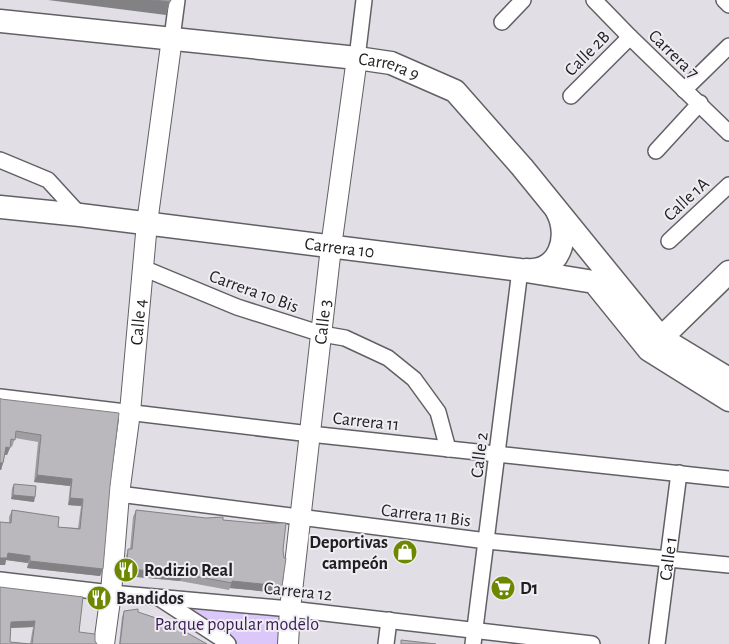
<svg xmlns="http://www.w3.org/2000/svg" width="729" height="644" font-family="'Alegreya Sans',sans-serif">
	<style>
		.green { fill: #dbc7fa }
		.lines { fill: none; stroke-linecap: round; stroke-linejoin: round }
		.minor-casing { stroke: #626065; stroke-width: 18 }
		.tertiary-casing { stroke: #626065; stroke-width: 22 }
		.secondary-casing { stroke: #626065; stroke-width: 25 }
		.minor { stroke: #fff; stroke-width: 15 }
		.tertiary { stroke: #fff; stroke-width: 20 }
		.secondary { stroke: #fff; stroke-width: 22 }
		.wall { fill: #a09ea3; fill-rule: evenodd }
		.shaded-wall { fill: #828184 }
		.building { fill: #bab8bd; stroke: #828184 }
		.labels { text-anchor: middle; stroke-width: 4; stroke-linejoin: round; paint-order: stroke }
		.street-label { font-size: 18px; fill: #1f1e20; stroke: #efedf2 }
		.poi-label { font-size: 18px; font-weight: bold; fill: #1f1e20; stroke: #efedf2; text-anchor: start }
		.park-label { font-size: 18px; fill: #391b57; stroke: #efedf2 }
	</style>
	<rect width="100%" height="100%" fill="#e1dfe5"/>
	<polygon class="green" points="157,597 290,609 288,644 228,644"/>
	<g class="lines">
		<defs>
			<g id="minor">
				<polyline points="594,0 630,37 729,133"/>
				<polyline points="724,0 729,5"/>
				<polyline points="502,22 523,0"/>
				<polyline points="172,38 177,0"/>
				<polyline points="357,58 364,0"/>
				<polyline points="684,90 729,46"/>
				<polyline points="571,96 630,37"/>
				<polyline points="656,151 700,103"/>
				<polyline points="0,160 48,180 80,215"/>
				<polyline points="669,241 729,185"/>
				<polyline points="143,268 237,307 322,334 345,338 388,358 414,379 438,412 448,449"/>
				<polyline points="0,397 310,434 729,479"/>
				<polyline points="119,494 487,541 729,565"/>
				<polyline points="0,580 111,593 290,609 592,644"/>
				<polyline points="159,598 225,641 228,644"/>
				<polyline points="386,644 389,620"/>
				<polyline points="473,644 520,270"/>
				<path id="s1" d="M657,644l22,-171"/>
			</g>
			<g id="tertiary">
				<path id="s2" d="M104,644l7,-51 8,-99 11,-82 17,-189 25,-185"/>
				<path id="s3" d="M288,644l2,-35 41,-362 26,-189"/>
			</g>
			<g id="secondary">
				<path id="s4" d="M0,21l357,37 34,5 64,28 67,76 139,171 68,41"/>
				<path id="s5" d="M0,207l80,8 440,55 74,12 55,68 80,50"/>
				<path d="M526,270c33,3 45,-33 31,-59"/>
				<polyline points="652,347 729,272"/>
			</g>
		</defs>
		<use href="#minor" class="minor-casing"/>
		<use href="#tertiary" class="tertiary-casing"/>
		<use href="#secondary" class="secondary-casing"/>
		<use href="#minor" class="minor"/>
		<use href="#tertiary" class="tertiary"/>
		<use href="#secondary" class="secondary"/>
	</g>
	<g class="wall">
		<polygon points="0,398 110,486 103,569 100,576 27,568 28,563 6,560 5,565 0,565 0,522 9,523 9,517 12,510 58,527 78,528 81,506 68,505 70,486 34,482 38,442 15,438 12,447 10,446 7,455 5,455 1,470 0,470"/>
		<polygon points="14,484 34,502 11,499 12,488"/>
		<polygon points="136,510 223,520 283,550 280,593 230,588 229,590 180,581 126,576 125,569 126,556 128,549 130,549 133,517"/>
		<path d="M0,587l95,54 2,3h-97zM33,627l-3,17 -20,-2 1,-14z"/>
		<polygon points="124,611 138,612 207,644 119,644 122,617"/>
	</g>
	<g class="shaded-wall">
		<polygon points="48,0 152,0 170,2 166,15"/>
		<polygon points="6,447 10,448 7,455 3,454"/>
		<polygon points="0,463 3,463 1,470 0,470"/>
		<polygon points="37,475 72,479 70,486 34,482"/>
		<polygon points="13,495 35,497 34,502 11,499"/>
		<polygon points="70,498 83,499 81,506 68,505"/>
		<polygon points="8,553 30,556 28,563 6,560 5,565 0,565 0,558"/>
		<polygon points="30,561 103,569 100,576 27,568"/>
		<polygon points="129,569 183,574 180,581 126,576"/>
		<polygon points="232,581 282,586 280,593 230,588"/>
		<polygon points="35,621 33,627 9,628 11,622"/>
	</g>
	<g class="building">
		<polygon points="152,0 171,0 170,2"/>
		<polygon points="0,398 1,399 119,413 110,486 103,569 30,561 30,556 8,553 7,558 0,558 0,522 11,523 12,510 59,517 58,527 80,529 83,499 70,498 72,479 37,475 41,435 16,431 15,440 11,439 10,448 6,447 3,463 0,463"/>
		<polygon points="14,484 36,486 35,497 13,495"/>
		<polygon points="136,510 206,518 223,517 223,520 256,523 286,523 283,550 284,558 286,558 282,586 232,581 232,583 183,574 129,569 127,562 128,549 132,549"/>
		<polygon points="0,587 83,597 79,632 95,634 95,641 97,644 32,644 35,621 11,622 10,642 31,644 0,644"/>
		<polygon points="138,609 138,612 168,622 207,644 120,644 124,611"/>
		<polygon points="401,640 436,644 401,644"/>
	</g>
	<defs>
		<symbol id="shop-disc" viewBox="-11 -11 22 22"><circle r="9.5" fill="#6c8800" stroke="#efedf2"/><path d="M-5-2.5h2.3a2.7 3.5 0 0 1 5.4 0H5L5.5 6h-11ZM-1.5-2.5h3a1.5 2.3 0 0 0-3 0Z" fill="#fff"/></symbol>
		<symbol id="restaurant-disc" viewBox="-11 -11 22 22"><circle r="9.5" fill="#6c8800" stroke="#efedf2"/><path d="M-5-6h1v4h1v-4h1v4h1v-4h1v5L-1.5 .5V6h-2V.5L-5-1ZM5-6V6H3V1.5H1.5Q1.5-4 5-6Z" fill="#fff"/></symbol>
		<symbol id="supermarket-disc" viewBox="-11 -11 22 22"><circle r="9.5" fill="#6c8800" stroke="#efedf2"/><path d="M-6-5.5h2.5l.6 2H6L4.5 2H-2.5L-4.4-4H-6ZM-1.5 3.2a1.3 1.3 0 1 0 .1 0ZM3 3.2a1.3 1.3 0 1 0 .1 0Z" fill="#fff"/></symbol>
	</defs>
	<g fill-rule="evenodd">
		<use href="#shop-disc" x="391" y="538" width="28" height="28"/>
		<use href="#restaurant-disc" x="112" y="556" width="28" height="28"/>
		<use href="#supermarket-disc" x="489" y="574" width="28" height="28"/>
		<use href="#restaurant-disc" x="85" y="584" width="28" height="28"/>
	</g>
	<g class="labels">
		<g class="street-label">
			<text transform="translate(587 53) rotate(-45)" y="6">Calle 2B</text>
			<text transform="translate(674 54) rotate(44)" y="6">Carrera 7</text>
			<text dy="6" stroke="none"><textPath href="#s4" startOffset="392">Carrera 9</textPath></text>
			<text transform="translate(686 199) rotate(-43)" y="6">Calle 1A</text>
			<text dy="6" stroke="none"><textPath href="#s5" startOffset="342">Carrera 10</textPath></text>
			<text transform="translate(254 291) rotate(20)" y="6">Carrera 10 Bis</text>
			<text dy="6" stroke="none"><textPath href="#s2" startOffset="324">Calle 4</textPath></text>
			<text dy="6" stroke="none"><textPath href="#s3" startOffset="324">Calle 3</textPath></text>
			<text transform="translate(366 421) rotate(6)" y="6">Carrera 11</text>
			<text transform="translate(479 455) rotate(-83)" y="6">Calle 2</text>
			<text transform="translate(426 515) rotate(7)" y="6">Carrera 11 Bis</text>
			<text dy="6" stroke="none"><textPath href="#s1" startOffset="86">Calle 1</textPath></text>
			<text transform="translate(298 591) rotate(6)" y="6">Carrera 12</text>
		</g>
		<g class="poi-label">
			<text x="388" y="548" text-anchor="end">Deportivas<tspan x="388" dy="21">campeón</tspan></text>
			<text x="144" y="576">Rodizio Real</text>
			<text x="520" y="594">D1</text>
			<text x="116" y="604">Bandidos</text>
		</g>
		<g class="park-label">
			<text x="237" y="630">Parque popular modelo</text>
		</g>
	</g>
</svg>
